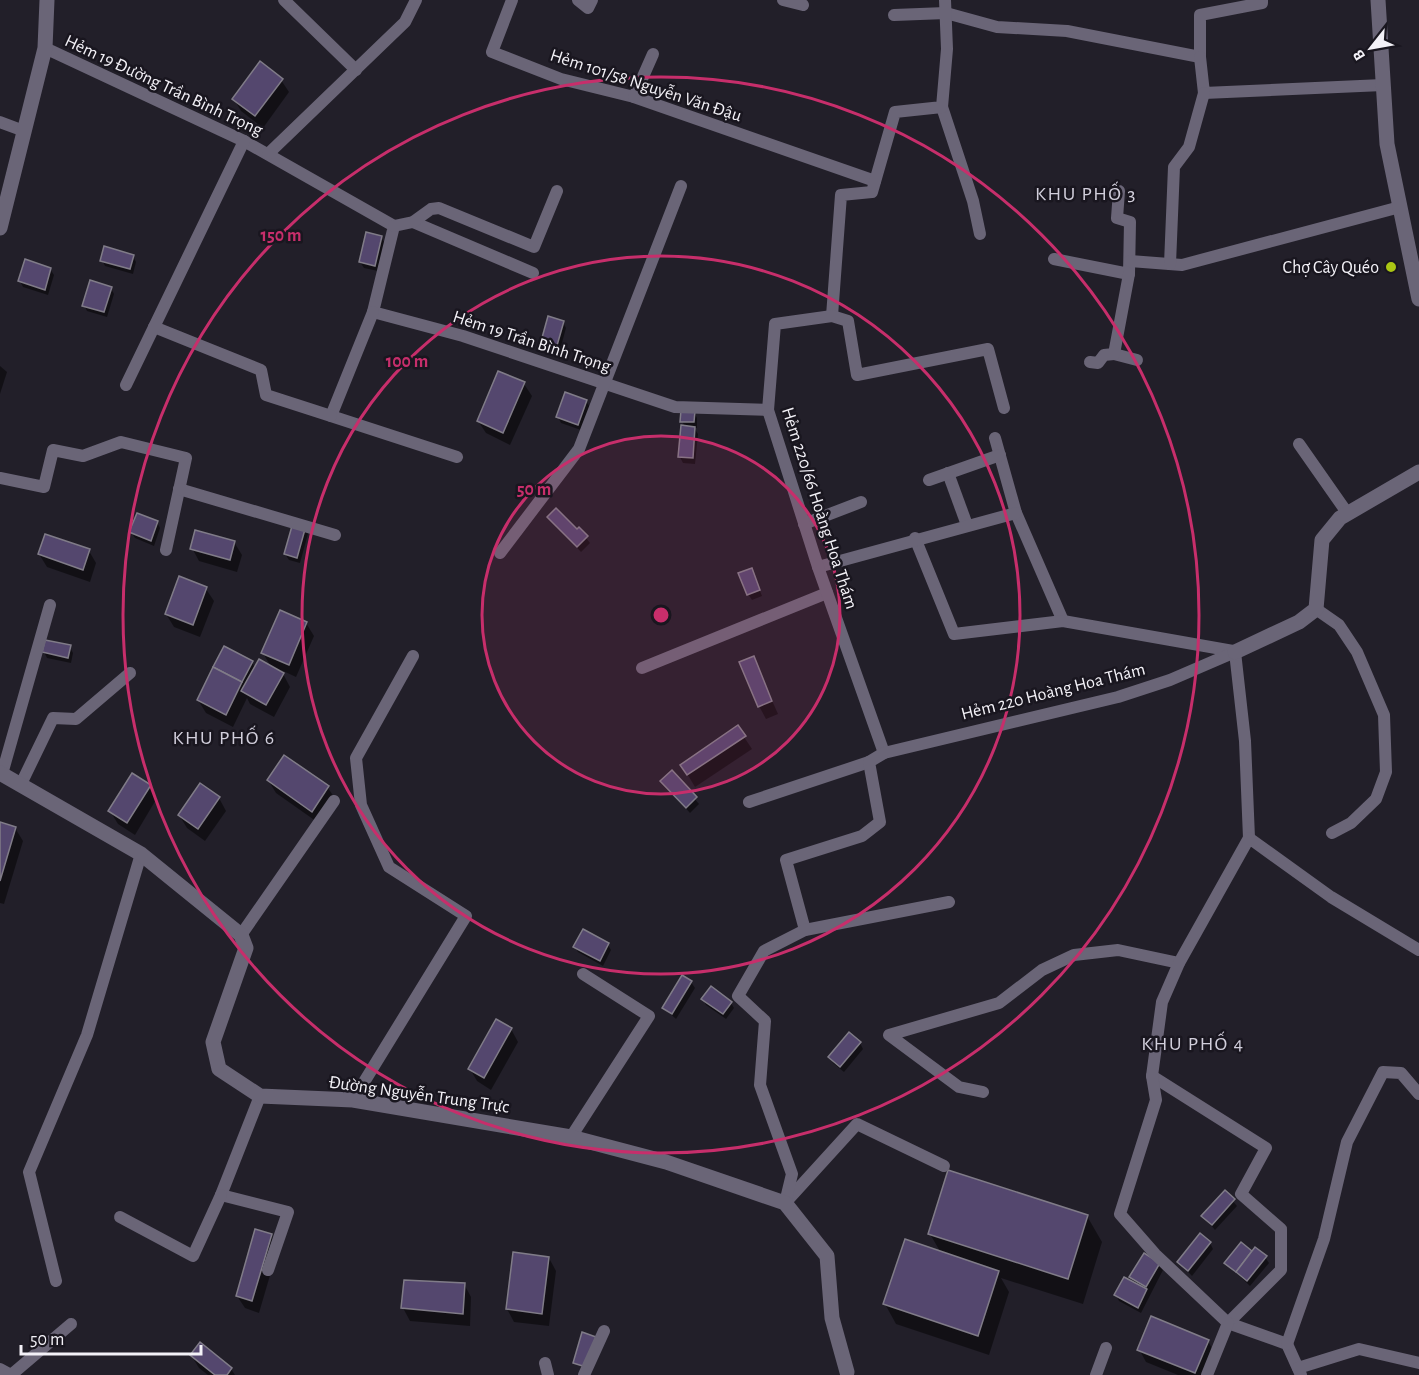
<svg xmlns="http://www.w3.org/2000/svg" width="1419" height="1375" font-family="'Alegreya Sans',sans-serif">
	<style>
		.shadow { fill: #0007 }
		.building { fill: #54476e; stroke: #807c88; stroke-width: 1.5 }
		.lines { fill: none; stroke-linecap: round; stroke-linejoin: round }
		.service { stroke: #6a6577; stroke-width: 12 }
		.minor { stroke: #6a6577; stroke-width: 15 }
		.tertiary { stroke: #6a6577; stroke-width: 15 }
		.ring { fill: none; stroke: #c72e6b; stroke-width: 3 }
		.poi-dot { fill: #abc614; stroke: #19161f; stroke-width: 2 }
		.labels { text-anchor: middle; stroke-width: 5; stroke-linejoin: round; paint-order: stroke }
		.street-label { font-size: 18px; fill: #f3f1f7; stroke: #19161f }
		.poi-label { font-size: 18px; fill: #f3f1f7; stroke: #19161f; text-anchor: end }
		.neighbourhood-label { font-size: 20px; letter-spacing: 1.5px; fill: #d1cedb; stroke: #19161f }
		.centre { fill: #c72e6b; stroke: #19161f; stroke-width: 3 }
		.ring-label { font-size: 18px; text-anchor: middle; font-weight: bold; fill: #c72e6b; stroke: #19161f; stroke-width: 5; stroke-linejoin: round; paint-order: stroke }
	</style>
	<rect width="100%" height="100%" fill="#221f29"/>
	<g class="shadow">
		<polygon points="281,80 289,92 263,128 241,111 234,99"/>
		<polygon points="381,238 385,243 378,271 364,268 360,262"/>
		<polygon points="133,256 136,262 133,274 105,266 102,260"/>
		<polygon points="50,269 54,275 48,295 23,287 20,281"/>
		<polygon points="111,288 114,294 107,317 87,311 84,305"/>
		<polygon points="563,322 566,328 559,354 545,351 541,345"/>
		<polygon points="0,366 7,372 0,394"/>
		<polygon points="524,384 532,396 510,445 486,433 478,421"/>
		<polygon points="586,401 590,407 581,430 561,423 558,417"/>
		<polygon points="694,412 697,418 697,428 694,428 698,434 695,464 683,463 680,457 685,427 682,421"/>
		<polygon points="549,517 577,531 579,529 590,543 581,552"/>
		<polygon points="295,521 309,530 300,563 289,560 285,554"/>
		<polygon points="157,522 160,528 154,546 135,538 131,532"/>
		<polygon points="234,542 242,555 237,572 199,561 192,548"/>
		<polygon points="89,551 96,563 90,582 47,567 39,554"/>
		<polygon points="754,576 762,596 752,600 748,594"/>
		<polygon points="180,578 206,589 214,601 200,637 174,627 166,614"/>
		<polygon points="306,623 314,636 296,677 281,670 290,687 274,717 250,704 247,698 233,727 206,713 198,700 252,662 255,668 271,667 263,653"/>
		<polygon points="70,647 73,653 71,663 47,658 44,652"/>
		<polygon points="753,658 778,714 766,719 759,706"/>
		<polygon points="744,737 752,749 695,787 682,765"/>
		<polygon points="285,757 328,788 336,800 320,824 276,793 268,780"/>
		<polygon points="672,772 699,804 690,813 662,781"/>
		<polygon points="150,786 157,798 135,835 118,824 110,811"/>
		<polygon points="219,798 226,811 205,841 187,828 179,815"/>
		<polygon points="0,826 15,828 23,841 4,904 0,903"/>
		<polygon points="608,945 611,950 603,966 578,952 575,947"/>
		<polygon points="691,982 695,988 676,1019 664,1008"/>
		<polygon points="703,999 731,1003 734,1008 726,1019 706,1005"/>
		<polygon points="511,1029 518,1042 491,1090 477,1081 470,1069"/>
		<polygon points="860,1043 863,1049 844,1072 833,1063 830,1057"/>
		<polygon points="1225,1192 1237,1206 1215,1230 1203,1216"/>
		<polygon points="1087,1216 1102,1242 1083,1304 1001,1278 1009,1292 989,1355 896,1324 885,1304 941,1253 930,1234"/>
		<polygon points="271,1235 278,1248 259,1313 245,1308 237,1296"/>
		<polygon points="1210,1243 1213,1249 1192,1276 1179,1262"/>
		<polygon points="1253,1253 1265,1257 1269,1263 1250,1286 1226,1263"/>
		<polygon points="549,1258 556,1271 549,1326 514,1322 507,1309"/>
		<polygon points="1159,1264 1163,1270 1141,1313 1119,1301 1116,1295 1135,1284 1131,1277"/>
		<polygon points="464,1284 471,1297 470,1326 410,1321 403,1308"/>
		<polygon points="1208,1341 1215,1354 1207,1375 1178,1375 1146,1362 1139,1349"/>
		<polygon points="200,1344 231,1369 235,1375 208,1375 199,1368 191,1355"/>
	</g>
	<g class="building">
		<polygon points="260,61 283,79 255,116 232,99"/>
		<polygon points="366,232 382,236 375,266 359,262"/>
		<polygon points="104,246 134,255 130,269 100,261"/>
		<polygon points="25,259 51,268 45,290 18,281"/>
		<polygon points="90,280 112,287 104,312 82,306"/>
		<polygon points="548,316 564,321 556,349 540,345"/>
		<polygon points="498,371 525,382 503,433 477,421"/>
		<polygon points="565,392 587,400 578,425 556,417"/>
		<polygon points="681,410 695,411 694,422 680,422"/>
		<polygon points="681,425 695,427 693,458 678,457"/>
		<polygon points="556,508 577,529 579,527 588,536 577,547 547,517"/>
		<polygon points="137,513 158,521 151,541 129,532"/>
		<polygon points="294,519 307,522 297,558 284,554"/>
		<polygon points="195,530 235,541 230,560 190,549"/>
		<polygon points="45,534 90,549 83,570 38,554"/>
		<polygon points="752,568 760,590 747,595 738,573"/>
		<polygon points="179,576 207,587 193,625 165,614"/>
		<polygon points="280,610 307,622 289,665 261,653"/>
		<polygon points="45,640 71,645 68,658 42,652"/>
		<polygon points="224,646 253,661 242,682 213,667"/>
		<polygon points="754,656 772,701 758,707 739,662"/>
		<polygon points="259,659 284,673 266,705 241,691"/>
		<polygon points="213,667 242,682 226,715 197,700"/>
		<polygon points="738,725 746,736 687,775 680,765"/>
		<polygon points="284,755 329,786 312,812 267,780"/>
		<polygon points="672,770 697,797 686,808 660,781"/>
		<polygon points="132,773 151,785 127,823 108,811"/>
		<polygon points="200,783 220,797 198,829 178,815"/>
		<polygon points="0,822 16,827 0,881"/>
		<polygon points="583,929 609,943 600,961 573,947"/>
		<polygon points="682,975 692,981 672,1014 662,1008"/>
		<polygon points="711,986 732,1002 723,1014 701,999"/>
		<polygon points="496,1019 512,1028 484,1078 468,1069"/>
		<polygon points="849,1032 861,1042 840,1067 828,1057"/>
		<polygon points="948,1170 1088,1215 1068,1279 928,1234"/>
		<polygon points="1225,1190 1235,1199 1212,1225 1201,1216"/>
		<polygon points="255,1229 272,1234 252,1301 236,1296"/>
		<polygon points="1200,1233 1211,1242 1188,1271 1177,1262"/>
		<polygon points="905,1239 999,1271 978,1336 883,1304"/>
		<polygon points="1241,1242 1252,1251 1236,1272 1224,1263"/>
		<polygon points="1255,1247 1267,1256 1247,1281 1236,1272"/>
		<polygon points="513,1252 549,1257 542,1314 506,1309"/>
		<polygon points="1144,1253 1160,1263 1146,1287 1129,1277"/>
		<polygon points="1124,1277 1147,1289 1138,1308 1114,1295"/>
		<polygon points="404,1280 465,1283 463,1314 401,1308"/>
		<polygon points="1151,1316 1209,1340 1195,1373 1137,1350"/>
		<polygon points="582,1332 596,1337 586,1367 573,1363"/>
		<polygon points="200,1342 232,1368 227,1375 215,1375 190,1355"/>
	</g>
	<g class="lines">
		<g class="service">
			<polyline points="284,0 356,70"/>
			<polyline points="512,0 492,52 561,79 634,97 875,181"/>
			<polyline points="578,0 588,8 592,0"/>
			<polyline points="783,0 803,5"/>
			<polyline points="894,15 946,13 997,27 1067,31 1200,57 1200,15 1262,3 1262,0"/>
			<polyline points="45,48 244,141 394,226 373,312 463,336 675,407 768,410"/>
			<polyline points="1200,57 1204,93 1383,85"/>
			<polyline points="634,97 653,54"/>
			<polyline points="942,107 973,201 980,234"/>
			<polyline points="0,122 24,131"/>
			<polyline points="268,154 405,22 416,0"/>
			<polyline points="413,222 533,273"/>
			<polyline points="394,226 413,222 431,209 439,208 534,247 557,191"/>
			<polyline points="1054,259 1129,274 1130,222 1117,218 1119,191"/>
			<polyline points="1130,261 1182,265 1400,207"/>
			<polyline points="1170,264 1174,167 1189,147 1204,93"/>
			<polyline points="373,312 331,416 457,457"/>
			<polyline points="832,316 841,195 872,192 895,112 942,107 947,49 945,0"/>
			<polyline points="154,327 261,370 266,395 331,416"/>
			<polyline points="1114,354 1137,360"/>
			<polyline points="1090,362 1098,363 1104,355 1114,354 1129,274"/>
			<polyline points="126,385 244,141"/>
			<polyline points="995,438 1016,513 1063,621"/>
			<polyline points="1299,444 1348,514"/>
			<polyline points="948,473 967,525"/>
			<polyline points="0,478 44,487 53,450 83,456 121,442 186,458 166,550"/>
			<polyline points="929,480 1000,455"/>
			<polyline points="179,489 335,535"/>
			<polyline points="804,524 861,502"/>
			<polyline points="915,538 954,634 1063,621 1233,651"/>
			<polyline points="500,553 579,449 681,186"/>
			<polyline points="818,567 1016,513"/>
			<polyline points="1316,609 1339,625 1357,652 1384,715 1386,772 1376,799 1351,823 1332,833"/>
			<polyline points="1235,652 1245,741 1249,838"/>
			<polyline points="642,668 827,593"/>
			<polyline points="884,753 818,567 768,410 775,324 832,316 848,321 857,375 988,349 1004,408"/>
			<polyline points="2,774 50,605"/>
			<polyline points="21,784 53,718 76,719 130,673"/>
			<polyline points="749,802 869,762"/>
			<polyline points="805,930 786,860 862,836 880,822 869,762 884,753 1118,697 1170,680 1235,652"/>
			<polyline points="241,935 334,801"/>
			<polyline points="1152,1076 1266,1148 1241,1194 1281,1229 1281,1270 1228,1323 1287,1344 1301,1375"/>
			<polyline points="983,1092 959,1087 889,1035 999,1003 1042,970 1074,955 1118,950 1179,963"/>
			<polyline points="260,1096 221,1195 288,1212 268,1270"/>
			<polyline points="353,1100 466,916 389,867 361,805 356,758 413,656"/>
			<polyline points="571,1137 649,1016 583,974"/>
			<polyline points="786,1202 857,1124 944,1166"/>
			<polyline points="785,1203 792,1174 760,1085 765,1021 738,996 764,951 805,930 949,902"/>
			<polyline points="120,1217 193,1256 221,1195"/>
			<polyline points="56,1281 29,1172 87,1035 141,854"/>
			<polyline points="1287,1344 1324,1239 1347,1142 1383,1072 1401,1073 1419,1094"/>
			<polyline points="545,1363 548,1375"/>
			<polyline points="1298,1368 1359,1349 1419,1363"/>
			<polyline points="0,1369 11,1375 71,1324"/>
			<polyline points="584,1375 604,1331"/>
			<polyline points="1096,1375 1106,1348"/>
			<polyline points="1207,1375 1228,1323 1155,1254 1120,1214 1156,1100 1152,1076 1162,1002 1179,963 1249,838 1331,897 1419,950"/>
		</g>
		<g class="minor">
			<polyline points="0,228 45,48 47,0"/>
			<polyline points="1235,652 1299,622 1316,609 1322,540 1340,518 1419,472"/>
			<polyline points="0,773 141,854 241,935 246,948 213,1042 219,1069 260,1096 353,1100 571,1137 666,1162 785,1203 827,1256 832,1318 847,1372"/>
		</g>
		<polyline class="tertiary" points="1378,0 1387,144 1419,299"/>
	</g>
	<circle cx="661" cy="615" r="179" fill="#c72e6b" fill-opacity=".12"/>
	<g class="ring">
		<circle cx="661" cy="615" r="179"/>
		<circle cx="661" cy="615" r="359"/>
		<circle cx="661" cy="615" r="538"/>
	</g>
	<circle class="poi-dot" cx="1391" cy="267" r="6"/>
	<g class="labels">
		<g class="street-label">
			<text transform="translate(164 85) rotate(25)" y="6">Hẻm 19 Đường Trần Bình Trọng</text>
			<text transform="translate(646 85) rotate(18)" y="6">Hẻm 101/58 Nguyễn Văn Đậu</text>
			<text transform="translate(532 341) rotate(18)" y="6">Hẻm 19 Trần Bình Trọng</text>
			<text transform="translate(820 508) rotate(72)" y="6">Hẻm 220/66 Hoàng Hoa Thám</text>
			<text transform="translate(1053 691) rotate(-14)" y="6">Hẻm 220 Hoàng Hoa Thám</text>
			<text transform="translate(419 1094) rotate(8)" y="6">Đường Nguyễn Trung Trực</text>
		</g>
		<g class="poi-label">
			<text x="1379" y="273">Chợ Cây Quéo</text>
		</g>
		<g class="neighbourhood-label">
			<text x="1086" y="200">KHU PHỐ 3</text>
			<text x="224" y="744">KHU PHỐ 6</text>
			<text x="1193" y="1050">KHU PHỐ 4</text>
		</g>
	</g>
	<circle cx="661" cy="615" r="9" class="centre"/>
	<g class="ring-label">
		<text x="281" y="241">150 m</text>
		<text x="407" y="367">100 m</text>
		<text x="534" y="495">50 m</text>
	</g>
	<g transform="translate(1371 48) rotate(239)" stroke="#19161f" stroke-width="4.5" paint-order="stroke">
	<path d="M0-4.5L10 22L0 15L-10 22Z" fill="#f3f1f7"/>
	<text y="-9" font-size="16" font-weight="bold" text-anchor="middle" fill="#f3f1f7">B</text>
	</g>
	<path d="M21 1345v9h180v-9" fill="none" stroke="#f3f1f7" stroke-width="3"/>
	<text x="30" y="1345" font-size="18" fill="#f3f1f7" stroke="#19161f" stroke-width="4.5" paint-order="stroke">50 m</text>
</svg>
